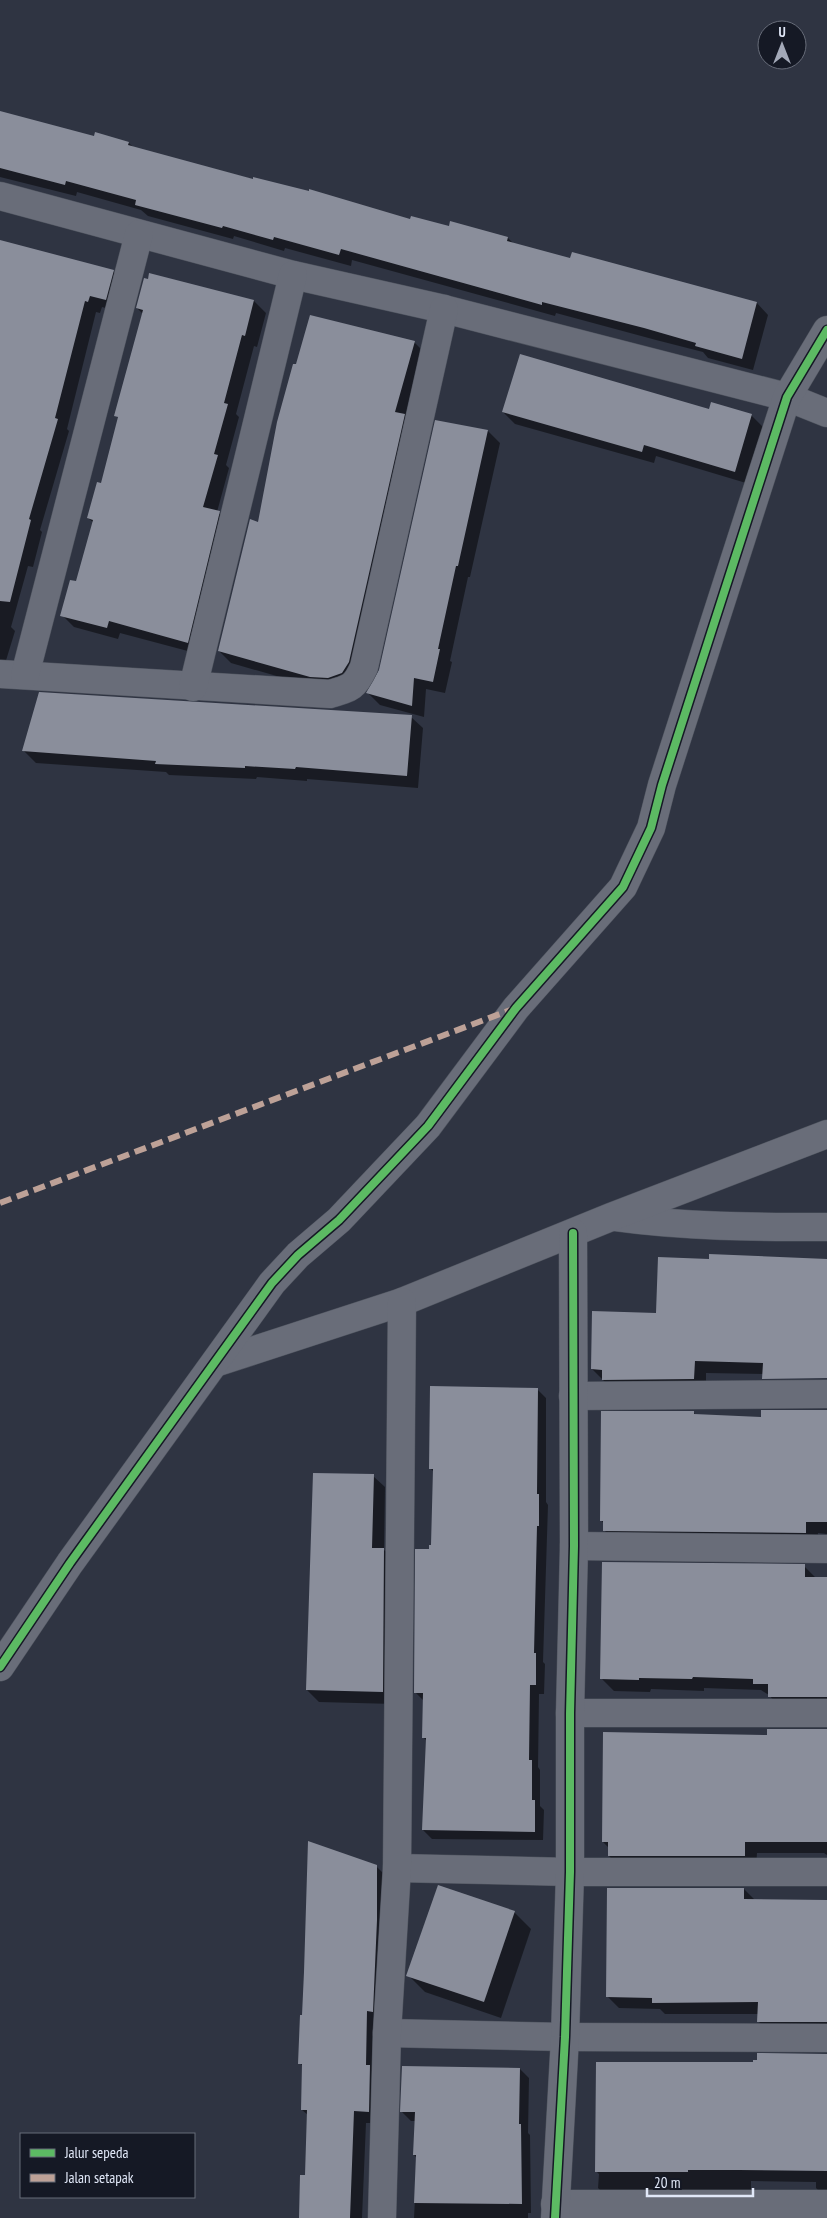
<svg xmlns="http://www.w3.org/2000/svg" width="827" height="2218" font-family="'PT Sans Narrow',sans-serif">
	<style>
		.shadow { fill: #0007 }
		.building { fill: #8a8e9b }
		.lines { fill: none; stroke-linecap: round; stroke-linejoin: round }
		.minor-casing { stroke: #4d525d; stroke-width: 29 }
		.minor { stroke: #696d79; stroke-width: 28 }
		.quiet { stroke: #bda197; stroke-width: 6; stroke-dasharray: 12 6; stroke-linecap: butt }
		.cycleway-casing { stroke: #151925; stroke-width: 11 }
		.cycleway { stroke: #5cba63; stroke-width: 8 }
	</style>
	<rect width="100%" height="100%" fill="#2f3442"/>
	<g class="shadow">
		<polygon points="0,112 95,138 129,143 134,148 411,221 450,228 451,223 508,238 514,244 571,260 757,303 768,315 753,370 708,358 703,352 656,340 556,313 555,316 352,260 351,266 285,248 284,251 234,236 233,239 148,216 141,210 77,192 76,196 0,177"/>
		<polygon points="0,241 113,271 125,283 117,311 102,307 100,313 96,312 67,429 69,431 40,530 42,532 33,567 28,566 11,627 15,631 4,667 0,666"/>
		<polygon points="150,274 254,301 266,313 257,347 254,346 236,414 239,417 226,465 229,468 217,512 231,524 199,654 120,633 118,639 74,627 62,615 77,583 94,523 88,518 102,484 119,419 116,415 143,314 137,308"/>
		<polygon points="414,342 426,354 361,674 322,689 231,663 219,651 259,523"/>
		<polygon points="710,411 751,415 763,427 746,483 656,456 654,463 515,424 503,412"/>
		<polygon points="436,421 488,431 500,443 470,577 468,577 450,661 452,662 445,693 426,689 424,717 380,705 368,693 380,671"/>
		<polygon points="411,717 423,728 418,788 307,779 307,781 257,777 256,779 169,775 166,772 36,763 24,751"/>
		<polygon points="827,1259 827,1375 706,1373 706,1391 615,1392 592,1369 658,1314 710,1260"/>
		<polygon points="537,1389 546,1398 546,1502 548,1505 543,1662 545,1664 544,1694 539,1694 538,1767 540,1770 540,1806 544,1810 543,1840 432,1839 423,1830 427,1741 423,1737 424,1701 415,1692 432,1546 435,1473 430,1468"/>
		<polygon points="693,1412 696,1415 724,1418 827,1417 827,1534 818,1533 817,1545 616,1542 604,1530 604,1524 601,1520"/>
		<polygon points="373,1476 385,1487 384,1550 396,1561 394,1704 319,1702 307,1690"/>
		<polygon points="804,1566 816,1578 827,1579 827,1709 781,1709 769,1695 761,1690 704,1688 704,1691 651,1689 650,1692 614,1691 602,1679"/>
		<polygon points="827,1730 827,1855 824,1853 757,1853 756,1868 621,1868 609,1856 609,1848 603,1842 768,1736"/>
		<polygon points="376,1866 388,1878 381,2123 366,2123 362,2218 299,2218 307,2176 308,2115 302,2110 303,2066 300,2063 303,2017"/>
		<polygon points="744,1889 755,1900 827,1902 827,2034 771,2034 759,2022 759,2014 665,2014 660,2009 619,2008 607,1996"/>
		<polygon points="514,1912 531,1929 501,2018 425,1992 408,1975"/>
		<polygon points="827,2055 827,2199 816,2188 816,2182 751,2181 751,2200 610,2200 598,2188 599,2174 596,2171 754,2063"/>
		<polygon points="520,2069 529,2078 528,2133 530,2135 531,2213 528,2213 528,2218 414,2218 417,2158 414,2155 415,2121 411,2121 402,2112"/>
	</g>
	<g class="building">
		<polygon points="0,111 94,136 95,132 129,142 128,145 253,179 253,177 309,191 309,189 410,219 411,216 449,226 450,221 508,237 507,241 570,258 572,252 757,302 742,359 695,346 696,343 644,328 542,302 542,305 341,249 339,255 274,237 273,240 223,226 222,228 135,205 136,200 66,181 65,185 0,168"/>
		<polygon points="0,240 114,270 106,300 90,296 88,302 85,301 55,418 58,419 29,519 31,520 10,602 0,601"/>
		<polygon points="149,273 254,300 245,336 242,335 224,403 228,404 214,454 218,455 203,507 220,511 188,643 109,621 107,628 60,616 70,580 76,581 93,520 87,518 97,482 101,483 118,417 114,416 143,310 136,308 144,278 148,279"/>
		<polygon points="310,315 415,341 395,412 405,414 349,662 342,673 328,678 310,677 218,651 250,519 258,522 277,422 293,364 296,364"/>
		<polygon points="520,354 709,409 711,402 752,414 735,472 644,445 642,452 502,412"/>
		<polygon points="435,420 488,430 458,566 456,566 438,649 440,649 433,682 414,678 412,706 366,693 379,670"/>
		<polygon points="39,692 412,715 407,776 296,767 295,769 245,766 245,768 155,764 156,761 22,751"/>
		<polygon points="709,1254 827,1259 827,1378 762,1379 763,1363 695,1361 694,1379 602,1380 602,1370 591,1369 592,1311 656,1313 658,1257 709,1259"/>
		<polygon points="430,1386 538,1388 537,1494 539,1494 539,1526 537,1526 534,1653 536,1653 536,1685 530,1685 529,1760 532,1760 532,1800 535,1800 535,1832 422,1830 426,1738 422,1738 423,1693 414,1693 415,1549 429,1549 429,1545 431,1545 433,1469 429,1469"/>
		<polygon points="761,1410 827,1410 827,1522 806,1522 806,1533 603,1531 603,1521 600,1521 601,1411 694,1411 694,1414 761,1417"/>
		<polygon points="313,1473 374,1474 372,1548 384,1548 383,1692 306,1690"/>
		<polygon points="602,1562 805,1564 805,1577 827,1577 827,1697 768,1697 768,1684 753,1684 753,1679 693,1677 692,1679 639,1678 639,1680 600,1679"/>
		<polygon points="767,1729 827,1729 827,1842 745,1842 745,1856 608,1856 608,1842 602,1842 603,1732 767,1735"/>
		<polygon points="308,1841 377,1865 377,1920 373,2012 367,2011 366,2065 370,2065 369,2112 354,2111 350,2218 299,2218 300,2175 305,2175 307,2110 301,2110 302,2064 298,2064 300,2015 302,2015 304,1972"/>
		<polygon points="438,1885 515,1911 484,2002 406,1976"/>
		<polygon points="607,1888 744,1888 744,1899 827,1900 827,2022 757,2022 758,2002 652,2003 652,1998 606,1997"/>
		<polygon points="757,2053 827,2054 827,2171 739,2170 688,2170 688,2172 595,2172 596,2062 753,2062 753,2060 757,2060"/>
		<polygon points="402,2066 520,2068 519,2124 521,2124 522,2204 414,2203 416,2155 413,2155 415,2112 400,2112"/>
	</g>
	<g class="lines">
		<defs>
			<g id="minor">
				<polyline points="0,196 293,275 444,309 787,397 827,413"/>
				<path d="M0,674l330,20c21,-6 25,-7 34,-27l80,-358"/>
				<polyline points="25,675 139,234"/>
				<polyline points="193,687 293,275"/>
				<path d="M614,1217c71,10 142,10 213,10"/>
				<polyline points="215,1363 402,1302 611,1217 827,1134"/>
				<polyline points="573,1396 827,1394"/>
				<polyline points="574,1546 827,1549"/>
				<polyline points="0,1667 70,1563 272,1283 298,1255 339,1220 428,1126 516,1008 623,887 651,828 662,785 787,397 827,330"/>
				<polyline points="570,1713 827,1713"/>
				<polyline points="397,1868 570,1872 827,1872"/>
				<polyline points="387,2033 565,2037 827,2038"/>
				<polyline points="555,2204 827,2204"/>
				<polyline points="382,2218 387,2033 397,1868 402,1302"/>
				<polyline points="555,2218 565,2037 570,1872 570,1713 574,1546 573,1233"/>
			</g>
		</defs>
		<use href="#minor" class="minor-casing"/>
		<use href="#minor" class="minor"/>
		<polyline class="quiet" points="0,1203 513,1009"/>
		<defs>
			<g id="cycleway">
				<polyline points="0,1667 70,1563 272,1283 298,1255 339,1220 428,1126 516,1008 623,887 651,828 662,785 787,397 827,330"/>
				<polyline points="555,2218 565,2037 570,1872 570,1713 574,1546 573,1233"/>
			</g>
		</defs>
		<use href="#cycleway" class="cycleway-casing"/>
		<use href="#cycleway" class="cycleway"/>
	</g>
	<rect x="20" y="2133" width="175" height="65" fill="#151925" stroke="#676c79"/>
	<rect x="30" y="2149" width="25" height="8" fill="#5cba63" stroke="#676c79"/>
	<text x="65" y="2158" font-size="15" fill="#e1e8f8">Jalur sepeda</text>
	<rect x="30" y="2174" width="25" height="8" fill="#bda197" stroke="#676c79"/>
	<text x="65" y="2183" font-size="15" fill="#e1e8f8">Jalan setapak</text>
	<g transform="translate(782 45)"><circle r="24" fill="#151925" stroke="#676c79"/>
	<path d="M0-4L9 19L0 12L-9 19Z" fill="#a3a9b8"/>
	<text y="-8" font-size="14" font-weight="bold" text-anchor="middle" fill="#e1e8f8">U</text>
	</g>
	<path d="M647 2188v8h106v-8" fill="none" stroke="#e1e8f8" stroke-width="2.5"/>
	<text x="654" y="2188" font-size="15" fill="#e1e8f8" stroke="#151925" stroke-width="4" paint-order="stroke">20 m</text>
</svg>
